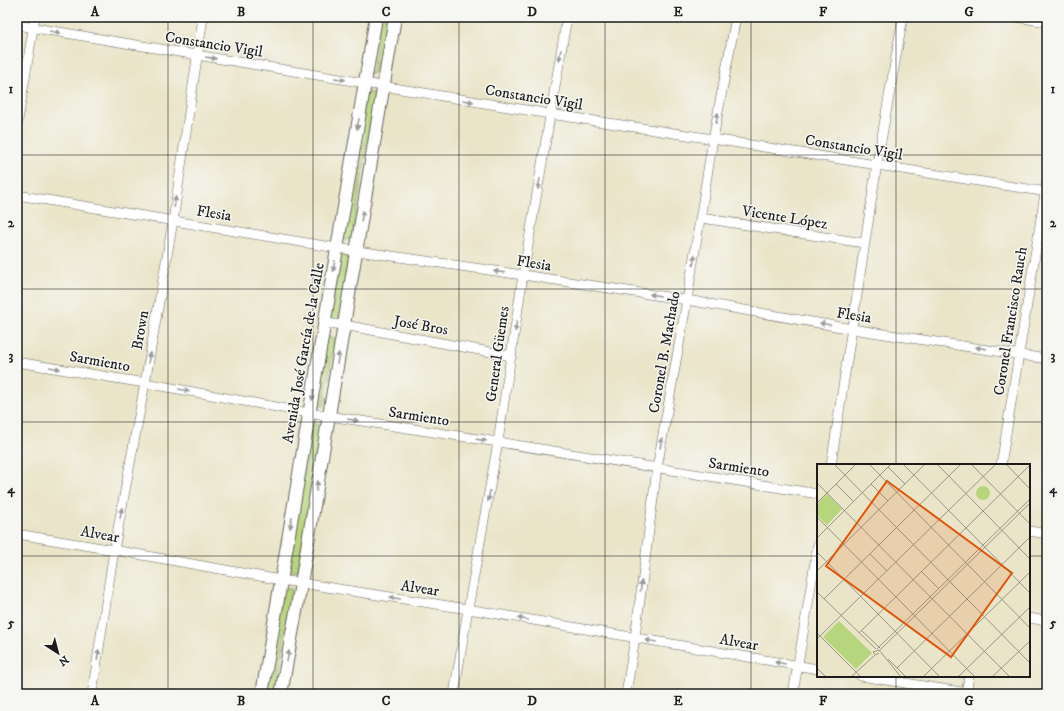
<svg xmlns="http://www.w3.org/2000/svg" width="1064" height="711" font-family="'IM FELL DW Pica',serif">
	<style>
		.green { fill: #b7d57c; stroke: #6a784c }
		.lines { fill: none; stroke-linecap: round; stroke-linejoin: round }
		.street-casing { stroke: #646259; stroke-width: 10 }
		.secondary-casing { stroke: #646259; stroke-width: 14 }
		.street { stroke: #fff; stroke-width: 9 }
		.secondary { stroke: #fff; stroke-width: 12 }
		.oneway { fill: #999 }
		.grid { fill: none; stroke: #1c1c1c; stroke-width: 1; stroke-opacity: 0.55 }
		.labels { text-anchor: middle; stroke-width: 3; stroke-linejoin: round; paint-order: stroke }
		.street-label { font-size: 15px; fill: #1c1c1c; stroke: #f6f6f2 }
		.inset-road { fill: none; stroke: #989584; stroke-width: 1 }
		.view { fill: #de560d; fill-opacity: 0.15; stroke: #de560d; stroke-width: 2 }
		.inset-edge { fill: none; stroke: #1c1c1c; stroke-width: 2 }
		.neatline { fill: none; stroke: #1c1c1c; stroke-width: 1.5 }
		.grid-label { font-size: 13px; text-anchor: middle; font-weight: bold; fill: #1c1c1c }
	</style>
	<rect width="100%" height="100%" fill="#f6f6f2"/>
	<filter id="ink" filterUnits="userSpaceOnUse"><feTurbulence type="fractalNoise" baseFrequency=".025" numOctaves="2"/><feDisplacementMap in="SourceGraphic" scale="8" xChannelSelector="R" yChannelSelector="G"/><feConvolveMatrix kernelMatrix="1 2 1 2 8 2 1 2 1" color-interpolation-filters="sRGB"/></filter>
	<filter id="wash" filterUnits="userSpaceOnUse"><feTurbulence type="fractalNoise" baseFrequency=".012" numOctaves="4" result="noise"/><feDisplacementMap in="SourceGraphic" scale="16" xChannelSelector="R" yChannelSelector="G"/><feGaussianBlur stdDeviation="0.9" result="paint"/><feColorMatrix in="noise" values="0 0 0 0 0 0 0 0 0 0 0 0 0 0 0 0 0 1.4 0 .05"/><feComposite in="paint" operator="in"/></filter>
	<g filter="url(#wash)">
		<rect width="100%" height="100%" fill="#eae5c9"/>
		<g class="green">
			<polygon points="380,17 390,17 381,75 372,73"/>
			<polygon points="366,92 375,94 352,240 343,239"/>
			<polygon points="340,254 349,255 338,323 329,321"/>
			<polygon points="326,337 335,338 324,406 315,404"/>
			<polygon points="312,424 321,425 298,572 289,571"/>
			<polygon points="283,587 292,589 275,694 266,694"/>
		</g>
	</g>
	<g filter="url(#ink)">
		<g class="lines">
			<defs>
				<g id="street">
					<polyline points="1016,17 1047,22"/>
					<polyline points="17,25 550,114 713,139 1047,192"/>
					<polyline points="17,126 35,17"/>
					<polyline points="17,195 337,248 523,275 687,300 852,329 1047,359"/>
					<polyline points="701,218 864,243"/>
					<polyline points="325,323 344,325 512,356"/>
					<polyline points="17,362 145,383 309,413 498,442 818,494"/>
					<polyline points="831,465 877,164 903,17"/>
					<polyline points="1001,465 1047,181"/>
					<polyline points="1029,531 1047,534"/>
					<polyline points="17,534 114,550 281,580 468,609 818,669"/>
					<polyline points="1029,618 1047,621"/>
					<polyline points="861,676 974,694"/>
					<polyline points="92,694 114,550 145,383 173,221 203,17"/>
					<polyline points="454,694 468,609 498,442 523,275 567,17"/>
					<polyline points="626,694 635,638 657,468 687,300 713,139 736,17"/>
					<polyline points="793,694 818,544"/>
					<polyline points="966,694 969,676"/>
				</g>
				<g id="secondary">
					<polyline points="262,694 376,17"/>
					<polyline points="281,694 301,584 395,17"/>
				</g>
			</defs>
			<use href="#street" class="street-casing"/>
			<use href="#secondary" class="secondary-casing"/>
			<use href="#street" class="street"/>
			<use href="#secondary" class="secondary"/>
		</g>
		<defs><path id="oneway-solid" d="M-6-.8H1V-3.2L6.5 0L1 3.2V.8H-6Z"/></defs>
		<g class="oneway">
			<use href="#oneway-solid" transform="translate(55 32) rotate(10)"/>
			<use href="#oneway-solid" transform="translate(560 55) rotate(100)"/>
			<use href="#oneway-solid" transform="translate(211 58) rotate(9)"/>
			<use href="#oneway-solid" transform="translate(340 79) rotate(9)"/>
			<use href="#oneway-solid" transform="translate(468 101) rotate(9)"/>
			<use href="#oneway-solid" transform="translate(717 118) rotate(-79)"/>
			<use href="#oneway-solid" transform="translate(358 124) rotate(100)"/>
			<use href="#oneway-solid" transform="translate(539 184) rotate(100)"/>
			<use href="#oneway-solid" transform="translate(175 202) rotate(-82)"/>
			<use href="#oneway-solid" transform="translate(362 216) rotate(-81)"/>
			<use href="#oneway-solid" transform="translate(694 260) rotate(-81)"/>
			<use href="#oneway-solid" transform="translate(334 266) rotate(99)"/>
			<use href="#oneway-solid" transform="translate(499 272) rotate(-172)"/>
			<use href="#oneway-solid" transform="translate(655 295) rotate(-171)"/>
			<use href="#oneway-solid" transform="translate(825 324) rotate(-170)"/>
			<use href="#oneway-solid" transform="translate(516 326) rotate(98)"/>
			<use href="#oneway-solid" transform="translate(981 348) rotate(-171)"/>
			<use href="#oneway-solid" transform="translate(149 358) rotate(-80)"/>
			<use href="#oneway-solid" transform="translate(338 358) rotate(-81)"/>
			<use href="#oneway-solid" transform="translate(55 368) rotate(10)"/>
			<use href="#oneway-solid" transform="translate(184 390) rotate(10)"/>
			<use href="#oneway-solid" transform="translate(313 395) rotate(100)"/>
			<use href="#oneway-solid" transform="translate(353 420) rotate(9)"/>
			<use href="#oneway-solid" transform="translate(481 440) rotate(9)"/>
			<use href="#oneway-solid" transform="translate(661 443) rotate(-80)"/>
			<use href="#oneway-solid" transform="translate(317 486) rotate(-81)"/>
			<use href="#oneway-solid" transform="translate(489 496) rotate(100)"/>
			<use href="#oneway-solid" transform="translate(121 513) rotate(-80)"/>
			<use href="#oneway-solid" transform="translate(291 523) rotate(100)"/>
			<use href="#oneway-solid" transform="translate(641 586) rotate(-83)"/>
			<use href="#oneway-solid" transform="translate(395 598) rotate(-171)"/>
			<use href="#oneway-solid" transform="translate(523 619) rotate(-170)"/>
			<use href="#oneway-solid" transform="translate(651 641) rotate(-170)"/>
			<use href="#oneway-solid" transform="translate(98 655) rotate(-81)"/>
			<use href="#oneway-solid" transform="translate(288 656) rotate(-80)"/>
			<use href="#oneway-solid" transform="translate(780 663) rotate(-170)"/>
		</g>
	</g>
	<path class="grid" d="M168,17v677M313,17v677M459,17v677M605,17v677M751,17v677M896,17v448M17,155h1030M17,289h1030M17,422h1030M17,556h801M1029,556h18M896,676v18"/>
	<g class="labels">
		<g class="street-label">
			<text transform="translate(214 44) rotate(9)" y="5">Constancio Vigil</text>
			<text transform="translate(534 97) rotate(9)" y="5">Constancio Vigil</text>
			<text transform="translate(854 147) rotate(9)" y="5">Constancio Vigil</text>
			<text transform="translate(214 213) rotate(9)" y="5">Flesia</text>
			<text transform="translate(785 217) rotate(9)" y="5">Vicente López</text>
			<text transform="translate(534 263) rotate(9)" y="5">Flesia</text>
			<text transform="translate(854 315) rotate(9)" y="5">Flesia</text>
			<text transform="translate(1010 321) rotate(-81)" y="5">Coronel Francisco Rauch</text>
			<text transform="translate(421 325) rotate(10)" y="5">José Bros</text>
			<text transform="translate(140 330) rotate(-80)" y="5">Brown</text>
			<text transform="translate(664 352) rotate(-80)" y="5">Coronel B. Machado</text>
			<text transform="translate(303 353) rotate(-80)" y="5">Avenida José García de la Calle</text>
			<text transform="translate(497 354) rotate(-82)" y="5">General Güemes</text>
			<text transform="translate(100 361) rotate(10)" y="5">Sarmiento</text>
			<text transform="translate(419 416) rotate(9)" y="5">Sarmiento</text>
			<text transform="translate(739 467) rotate(9)" y="5">Sarmiento</text>
			<text transform="translate(100 534) rotate(10)" y="5">Alvear</text>
			<text transform="translate(420 588) rotate(9)" y="5">Alvear</text>
			<text transform="translate(739 642) rotate(10)" y="5">Alvear</text>
		</g>
	</g>
	<g transform="translate(817 464)">
		<rect width="213" height="213" fill="#eae5c9"/>
		<path d="M159 29a7 7 0 1 1 14 0a7 7 0 1 1-14 0ZM10,30l15,15 -15,16 -10,-10v-11zM22,157l33,32 -16,16 -33,-32z" fill="#b7d57c"/>
		<path class="inset-road" d="M17,0l196,199M52,0l161,164M86,0l127,129M120,0l93,95M154,0l59,60M189,0l24,25M71,3l17,17M0,19l193,194M19,20l17,17M54,20l17,17M0,39l39,-39M0,53l158,160M0,74l74,-74M0,88l123,125M53,90l17,17M0,107l108,-107M104,107l18,18M0,128l59,57M7,135l137,-135M45,167l18,17M0,169l44,44M42,169l171,-168M0,175l179,-175M60,185l153,-150M62,187l151,-148M62,189l-3,2 -3,-3 6,-2 22,27M71,195l18,18M0,204l9,9M80,204l133,-131M34,213l24,-22M106,213l107,-105M141,213l72,-70M175,213l38,-36"/>
		<path class="view" d="M70,17l125,92 -61,84 -125,-91z"/>
		<rect width="213" height="213" class="inset-edge"/>
	</g>
	<rect width="1064" height="711" fill="none" stroke="#f6f6f2" stroke-width="44"/>
	<g transform="translate(58 653) rotate(144)" stroke="#f6f6f2" stroke-width="3" paint-order="stroke">
	<path d="M0-3L7 15L0 10L-7 15Z" fill="#1c1c1c"/>
	<text y="-6" font-size="11" font-weight="bold" text-anchor="middle" fill="#1c1c1c">N</text>
	</g>
	<rect x="22" y="22" width="1020" height="667" class="neatline"/>
	<g class="grid-label">
		<text x="95" y="16">A</text>
		<text x="241" y="16">B</text>
		<text x="386" y="16">C</text>
		<text x="532" y="16">D</text>
		<text x="678" y="16">E</text>
		<text x="823" y="16">F</text>
		<text x="969" y="16">G</text>
		<text x="11" y="93">1</text>
		<text x="1053" y="93">1</text>
		<text x="11" y="227">2</text>
		<text x="1053" y="227">2</text>
		<text x="11" y="360">3</text>
		<text x="1053" y="360">3</text>
		<text x="11" y="493">4</text>
		<text x="1053" y="493">4</text>
		<text x="11" y="627">5</text>
		<text x="1053" y="627">5</text>
		<text x="95" y="705">A</text>
		<text x="241" y="705">B</text>
		<text x="386" y="705">C</text>
		<text x="532" y="705">D</text>
		<text x="678" y="705">E</text>
		<text x="823" y="705">F</text>
		<text x="969" y="705">G</text>
	</g>
</svg>
